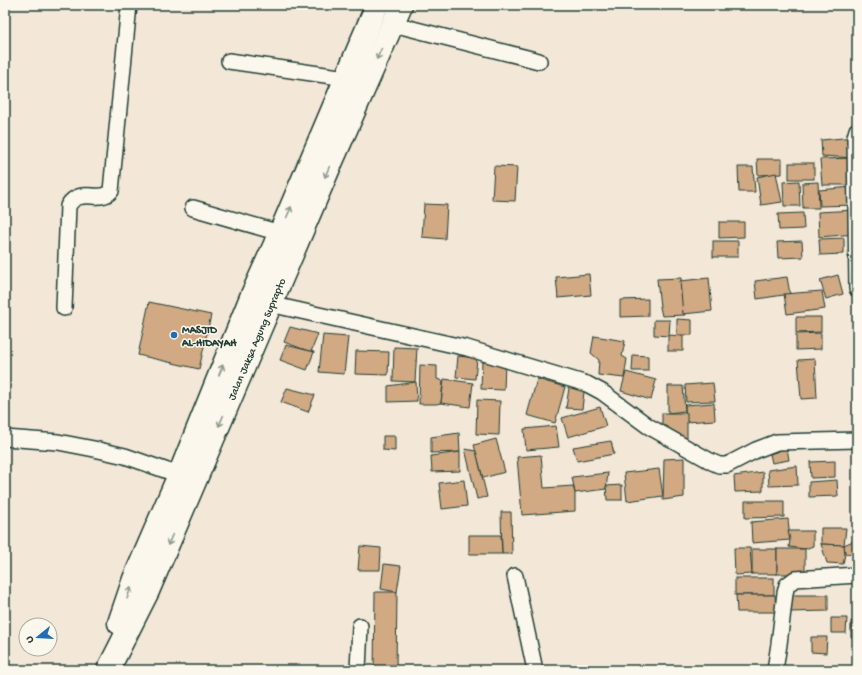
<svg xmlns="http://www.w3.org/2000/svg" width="862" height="675" font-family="'Gochi Hand',sans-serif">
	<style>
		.building { fill: #d1a983; stroke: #1f3d34 }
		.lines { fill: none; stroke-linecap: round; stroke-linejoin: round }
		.street-casing { stroke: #1f3d34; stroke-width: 18 }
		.highway-casing { stroke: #1f3d34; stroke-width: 25 }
		.street { stroke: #fbf7ec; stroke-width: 15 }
		.highway { stroke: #fbf7ec; stroke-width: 22 }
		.oneway { stroke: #8d9a90 }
		.poi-dot { fill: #1f6fb2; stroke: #fbf7ec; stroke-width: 1.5 }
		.labels { text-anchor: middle; stroke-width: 3; stroke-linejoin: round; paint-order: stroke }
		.poi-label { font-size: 11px; font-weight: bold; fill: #1f3d34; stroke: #fbf7ec; text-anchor: start }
		.street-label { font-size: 11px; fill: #1f3d34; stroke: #fbf7ec }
	</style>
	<rect width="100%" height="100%" fill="#f3e7d7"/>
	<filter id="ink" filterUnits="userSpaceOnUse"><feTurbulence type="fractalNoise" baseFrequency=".025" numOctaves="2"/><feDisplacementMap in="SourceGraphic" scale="8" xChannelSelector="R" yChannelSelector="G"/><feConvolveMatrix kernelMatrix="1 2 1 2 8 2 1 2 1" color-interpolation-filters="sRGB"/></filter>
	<g filter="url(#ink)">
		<g class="building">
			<polygon points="855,137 855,158 822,156 821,140"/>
			<polygon points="855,158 847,185 822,185 820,159"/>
			<polygon points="757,159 782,159 782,174 758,175"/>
			<rect x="789" y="163" width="25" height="16"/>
			<polygon points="494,166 517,167 515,201 492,200"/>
			<polygon points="738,167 753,167 755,192 739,192"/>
			<polygon points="776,173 782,202 761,205 757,177"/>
			<polygon points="799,181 800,206 784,206 783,182"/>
			<polygon points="818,182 819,208 803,208 802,183"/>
			<polygon points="852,187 856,205 820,206 819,190"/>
			<polygon points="424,204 447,205 445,239 422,237"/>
			<polygon points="856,210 856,234 819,237 818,212"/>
			<polygon points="803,213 804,229 779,230 778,214"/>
			<polygon points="719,222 744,222 744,237 719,238"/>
			<polygon points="844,238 844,254 820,255 819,239"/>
			<rect x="713" y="241" width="25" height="16"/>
			<polygon points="802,241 803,257 778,258 777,242"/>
			<polygon points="589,274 591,295 558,298 556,277"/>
			<polygon points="838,275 843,294 826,299 820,280"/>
			<polygon points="787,277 790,294 757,299 755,281"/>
			<polygon points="681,278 685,315 662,316 660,307 657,279"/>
			<polygon points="709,278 712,311 683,314 680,281"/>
			<polygon points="822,291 825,309 787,314 784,294"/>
			<polygon points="648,299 648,316 620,317 620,300"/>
			<polygon points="149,302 211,315 199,369 138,355"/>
			<polygon points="796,317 821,317 821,332 796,333"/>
			<polygon points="677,319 692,320 692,335 677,335"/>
			<polygon points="654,320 670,320 669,336 654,335"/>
			<polygon points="290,327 318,334 311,352 284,342"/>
			<polygon points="821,333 821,349 796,350 796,334"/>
			<polygon points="323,335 348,337 344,374 319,372"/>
			<polygon points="668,335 683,336 683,351 668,351"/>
			<polygon points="594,336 625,341 622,356 627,359 624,378 598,375 599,360 591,353"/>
			<polygon points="286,345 314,352 307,370 280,360"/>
			<polygon points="394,347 417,348 415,382 393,381"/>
			<polygon points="356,351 389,352 388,375 355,374"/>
			<polygon points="633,355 648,356 648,371 632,371"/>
			<polygon points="458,356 477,358 475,379 456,377"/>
			<polygon points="815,359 817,398 801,399 798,360"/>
			<polygon points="482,362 505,363 504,390 481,389"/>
			<polygon points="420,365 437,366 437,379 443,381 441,403 436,404 419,404"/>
			<polygon points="626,372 656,380 651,400 621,391"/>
			<polygon points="444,379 473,383 470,407 441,403"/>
			<polygon points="537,379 565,387 555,423 527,415"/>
			<polygon points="570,381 585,383 582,409 566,408"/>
			<polygon points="416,382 417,401 388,402 388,386"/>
			<polygon points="713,383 715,401 686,402 685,385"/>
			<polygon points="668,386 683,386 685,411 668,413"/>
			<polygon points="287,388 315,395 308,412 281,402"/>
			<polygon points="477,400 500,401 499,435 476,434"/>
			<polygon points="714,403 715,420 686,422 685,405"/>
			<polygon points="600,407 606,426 568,437 562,418"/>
			<rect x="662" y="413" width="25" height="26"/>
			<polygon points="556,426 559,447 526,450 524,429"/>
			<polygon points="459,433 460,452 431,453 431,437"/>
			<polygon points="383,436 395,436 395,451 383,450"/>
			<polygon points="496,439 505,472 483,478 474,445"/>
			<polygon points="611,441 614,454 577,461 573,447"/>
			<polygon points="787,448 789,460 772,463 770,454"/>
			<polygon points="465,449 476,451 487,497 477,499"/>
			<polygon points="460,452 460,471 432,472 431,456"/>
			<polygon points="541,455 544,488 573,486 575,493 575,511 522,515 517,457"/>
			<polygon points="684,458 684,497 663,500 664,459"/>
			<polygon points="835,461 835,477 811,478 810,462"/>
			<polygon points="797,466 798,485 769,486 768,470"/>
			<polygon points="659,469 663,496 627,501 624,473"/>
			<polygon points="763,472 763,491 735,492 734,476"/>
			<polygon points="608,473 606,489 575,493 572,477"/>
			<polygon points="464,480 467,506 442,509 439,483"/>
			<polygon points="837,480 838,496 809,497 809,482"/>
			<polygon points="622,485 622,500 607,500 606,486"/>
			<polygon points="745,501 784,501 784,517 745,518"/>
			<polygon points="501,512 511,512 512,554 502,554"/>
			<polygon points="788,519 790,540 752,543 751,522"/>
			<polygon points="821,528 846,528 844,545 821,544"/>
			<polygon points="788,531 813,531 813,546 805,549 789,547 790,540"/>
			<polygon points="469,535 501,535 502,554 469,554"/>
			<polygon points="853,541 854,553 845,554 844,545"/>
			<polygon points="821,544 844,545 845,554 843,564 827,563"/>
			<polygon points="360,546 381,548 380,570 358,570"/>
			<polygon points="734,548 750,548 752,574 735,575"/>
			<rect x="752" y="549" width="25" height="25"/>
			<rect x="777" y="549" width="28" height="25"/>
			<polygon points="384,564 401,566 397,592 381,589"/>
			<rect x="735" y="578" width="39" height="17"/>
			<polygon points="375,592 397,592 396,670 374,670"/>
			<polygon points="736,595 775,595 776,612 737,612"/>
			<polygon points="789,595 828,595 828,611 789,612"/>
			<polygon points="831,618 847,618 846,633 831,633"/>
			<polygon points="851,621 857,622 857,637 851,637"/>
			<polygon points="811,637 827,637 826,653 811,652"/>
		</g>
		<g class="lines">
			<defs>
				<g id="street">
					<polyline points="393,24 539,61"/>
					<polyline points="229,61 346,78"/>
					<polyline points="857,130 855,137 857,289"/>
					<polyline points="193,208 280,233"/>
					<polyline points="263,302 274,305 467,348 587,384 602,392 648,426 712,462 719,465 727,465 756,450 777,442 857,440"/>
					<path d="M64,308l4,-102c12,-20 31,-2 43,-15l18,-186"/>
					<polyline points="5,438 58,442 94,449 125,456 179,475"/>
					<polyline points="515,576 535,670"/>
					<polyline points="358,670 360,626"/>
					<polyline points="775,670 779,644 785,593 787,585 795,579 857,575"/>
				</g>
				<g id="highway">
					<polyline points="119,623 134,579 179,475 251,297 280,233 377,5"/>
					<path id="s1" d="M108,670l40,-79 181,-423 72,-163"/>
				</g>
			</defs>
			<use href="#street" class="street-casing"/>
			<use href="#highway" class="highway-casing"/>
			<use href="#street" class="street"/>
			<use href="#highway" class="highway"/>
		</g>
		<defs><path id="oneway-shaft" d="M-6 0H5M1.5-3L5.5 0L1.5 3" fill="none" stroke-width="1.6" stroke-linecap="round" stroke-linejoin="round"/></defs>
		<g class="oneway">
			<use href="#oneway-shaft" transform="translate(379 54) rotate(114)"/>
			<use href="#oneway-shaft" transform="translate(327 172) rotate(113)"/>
			<use href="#oneway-shaft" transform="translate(289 212) rotate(-67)"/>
			<use href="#oneway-shaft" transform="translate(221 370) rotate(-68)"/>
			<use href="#oneway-shaft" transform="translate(221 421) rotate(113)"/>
			<use href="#oneway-shaft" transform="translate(170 540) rotate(113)"/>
			<use href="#oneway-shaft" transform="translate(129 593) rotate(-71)"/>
		</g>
	</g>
	<circle class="poi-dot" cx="174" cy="335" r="4"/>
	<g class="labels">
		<g class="poi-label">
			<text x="182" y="333">MASJID<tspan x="182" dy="13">AL-HIDAYAH</tspan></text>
		</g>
		<g class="street-label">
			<text dy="4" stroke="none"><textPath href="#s1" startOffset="363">Jalan Jaksa Agung Suprapto</textPath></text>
		</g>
	</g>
	<rect width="862" height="675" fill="none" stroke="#fbf7ec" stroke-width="20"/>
	<rect x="10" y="10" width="842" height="655" fill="none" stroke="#1f3d34" stroke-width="1.5" filter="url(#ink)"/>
	<g transform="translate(38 637) rotate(252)"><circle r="19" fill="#fbf7ec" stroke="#a3ada2"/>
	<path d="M0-3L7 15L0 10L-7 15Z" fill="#1f6fb2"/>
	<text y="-6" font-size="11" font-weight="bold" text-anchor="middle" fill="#1f3d34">U</text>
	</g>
</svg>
